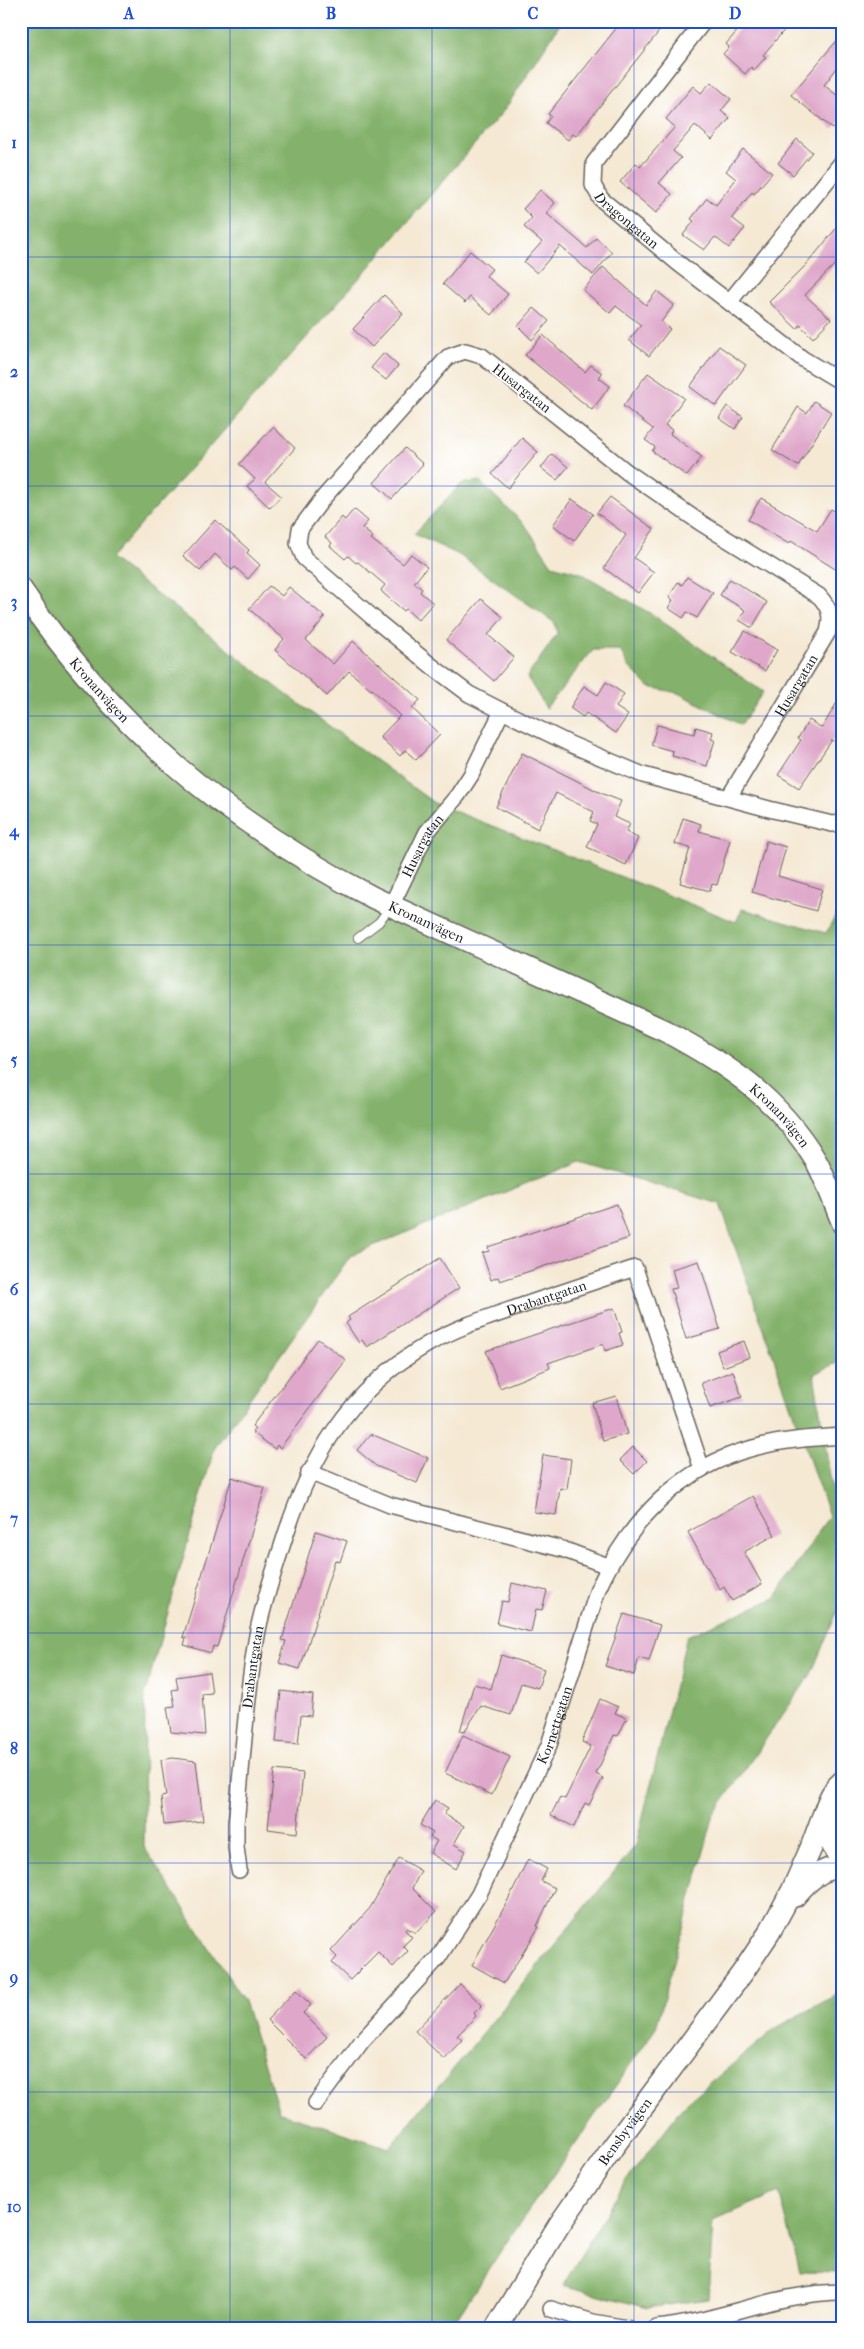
<svg xmlns="http://www.w3.org/2000/svg" width="864" height="2349" font-family="'IM FELL French Canon',serif">
	<style>
		.forest { fill: #84b26c; stroke: #506744; fill-rule: evenodd }
		.building { fill: #dfa7ca }
		.lines { fill: none; stroke-linecap: round; stroke-linejoin: round }
		.lane-casing { stroke: #68645c; stroke-width: 10 }
		.street-casing { stroke: #68645c; stroke-width: 18 }
		.secondary-casing { stroke: #68645c; stroke-width: 24 }
		.lane { stroke: #fff; stroke-width: 8 }
		.street { stroke: #fff; stroke-width: 15 }
		.secondary { stroke: #fff; stroke-width: 21 }
		.grid { fill: none; stroke: #1d4ed8; stroke-width: 1; stroke-opacity: 0.55 }
		.labels { text-anchor: middle; stroke-width: 4; stroke-linejoin: round; paint-order: stroke }
		.street-label { font-size: 14px; fill: #1c1c1c; stroke: #fff }
		.neatline { fill: none; stroke: #1d4ed8; stroke-width: 2 }
		.grid-label { font-size: 16px; text-anchor: middle; font-weight: bold; fill: #1d4ed8 }
	</style>
	<rect width="100%" height="100%" fill="#fff"/>
	<filter id="ink" filterUnits="userSpaceOnUse"><feTurbulence type="fractalNoise" baseFrequency=".02" numOctaves="2"/><feDisplacementMap in="SourceGraphic" scale="10" xChannelSelector="R" yChannelSelector="G"/><feConvolveMatrix kernelMatrix="1 2 1 2 8 2 1 2 1" color-interpolation-filters="sRGB"/></filter>
	<filter id="wash" filterUnits="userSpaceOnUse"><feTurbulence type="fractalNoise" baseFrequency=".0096" numOctaves="4" result="noise"/><feDisplacementMap in="SourceGraphic" scale="20" xChannelSelector="R" yChannelSelector="G"/><feGaussianBlur stdDeviation="1.12" result="paint"/><feColorMatrix in="noise" values="0 0 0 0 0 0 0 0 0 0 0 0 0 0 0 0 0 1.4 0 .05"/><feComposite in="paint" operator="in"/></filter>
	<g filter="url(#wash)">
		<rect width="100%" height="100%" fill="#f5e9d4"/>
		<g class="forest">
			<path d="M21,21h541l-57,88 -150,174 -244,275 172,134 151,111 302,119 6,-13 84,24 17,-30v457l-29,14 29,183v41l-32,76 -97,140 -58,214 -144,206 -62,94h-429zM579,1162l141,42 109,312 -54,82 -88,38 -51,209 -247,303 -110,-36 -35,-111 -100,-154 1,-153 69,-245 137,-194z"/>
			<polygon points="479,481 526,526 552,565 581,573 653,615 763,692 741,725 678,693 649,687 629,667 620,650 593,650 546,708 527,677 557,634 555,623 459,555 414,534 461,484"/>
			<polygon points="843,1991 843,2273 800,2272 779,2192 713,2221 708,2299 648,2308 563,2285 623,2185 685,2104 776,2028"/>
		</g>
		<g id="blocks">
			<g class="building">
				<polygon points="622,21 650,21 661,29 576,136 573,134 568,140 546,123 551,116 548,114"/>
				<polygon points="746,21 792,21 763,55 766,57 754,70 751,67 745,74 723,54 729,47 726,44"/>
				<polygon points="843,33 843,60 824,85 843,100 843,118 833,129 791,95"/>
				<polygon points="711,82 731,99 721,111 730,118 712,140 695,125 673,151 681,158 659,183 672,194 656,213 620,182 636,163 640,167 675,127 666,119 693,86 701,93"/>
				<polygon points="797,139 812,152 793,175 778,163"/>
				<polygon points="743,149 772,173 754,194 752,192 732,218 745,228 729,248 715,237 704,250 683,235 694,221 691,219 707,198 716,205 736,179 726,171"/>
				<polygon points="540,190 555,203 546,213 587,248 596,238 612,252 593,275 560,246 537,273 524,262 542,242 524,227 532,218 523,209"/>
				<polygon points="843,220 843,256 805,295 831,319 813,338 800,325 797,329 769,302 807,264"/>
				<polygon points="470,251 492,269 486,276 508,294 491,315 470,297 465,303 443,284"/>
				<polygon points="603,267 646,305 657,291 674,305 661,322 670,329 649,356 629,340 641,325 616,306 610,313 583,290"/>
				<polygon points="384,295 403,313 372,347 353,329"/>
				<polygon points="534,308 549,321 532,340 518,326"/>
				<polygon points="543,335 585,372 591,365 602,373 599,378 610,386 592,410 525,355"/>
				<polygon points="719,346 746,365 716,406 690,387"/>
				<polygon points="384,353 398,366 386,380 371,368"/>
				<polygon points="648,373 684,398 665,425 672,430 670,434 702,457 687,476 652,451 655,447 645,440 653,429 623,406"/>
				<polygon points="814,401 831,412 798,466 772,450 798,407 807,413"/>
				<polygon points="727,406 743,417 735,429 719,418"/>
				<polygon points="273,427 295,448 265,482 281,496 270,508 247,486 255,479 239,464"/>
				<polygon points="522,438 538,452 508,488 492,474"/>
				<polygon points="405,448 423,464 392,499 374,483"/>
				<polygon points="552,454 568,467 557,480 541,468"/>
				<polygon points="610,497 654,529 634,558 654,572 638,593 604,568 626,535 597,513"/>
				<polygon points="761,498 817,531 831,509 843,516 843,574 791,541 789,544 748,520"/>
				<polygon points="572,499 593,514 574,541 553,525"/>
				<polygon points="354,509 368,521 362,528 373,537 371,539 403,564 411,554 427,567 414,583 422,589 420,592 433,603 418,620 406,609 404,611 383,593 381,590 385,585 358,562 356,563 348,556 345,559 330,546 332,543 325,537 342,517 345,520"/>
				<polygon points="215,520 249,550 247,553 260,565 248,579 235,567 232,570 215,554 200,571 183,556"/>
				<polygon points="687,577 713,593 697,618 687,612 683,618 668,608 673,600 669,597 678,582 682,585"/>
				<polygon points="730,579 767,602 752,628 739,620 745,610 720,595"/>
				<polygon points="269,586 282,596 289,587 325,617 306,640 333,664 353,641 420,700 412,708 440,735 416,760 405,750 400,756 380,737 400,716 372,689 371,690 349,671 327,696 275,650 284,639 249,609"/>
				<polygon points="481,599 503,617 488,635 514,657 494,681 446,640"/>
				<polygon points="745,631 777,650 765,671 732,652"/>
				<polygon points="606,682 624,694 616,707 628,715 616,733 586,713 583,717 570,708 584,686 598,695"/>
				<polygon points="843,692 843,747 832,740 799,788 778,775 801,740 798,738 809,720 822,728"/>
				<polygon points="657,725 694,734 696,727 713,732 711,739 715,740 707,766 672,756 673,751 651,745"/>
				<polygon points="522,753 603,794 621,801 614,817 630,824 626,832 638,838 626,865 587,847 597,824 590,821 594,812 556,793 538,829 496,807"/>
				<polygon points="683,818 701,824 699,831 730,840 717,885 712,884 710,891 680,883 690,848 675,844"/>
				<polygon points="766,841 786,847 778,876 822,889 816,911 752,892"/>
				<polygon points="617,1204 629,1238 500,1281 498,1277 491,1280 482,1253 489,1251 488,1247"/>
				<polygon points="440,1258 459,1288 367,1347 362,1340 359,1343 346,1323 350,1320 348,1317"/>
				<polygon points="699,1261 720,1329 686,1339 671,1289 677,1288 672,1269"/>
				<polygon points="614,1308 622,1332 619,1333 623,1345 605,1351 603,1344 548,1363 550,1368 500,1388 486,1351"/>
				<polygon points="318,1339 346,1360 280,1448 277,1445 275,1449 252,1432 255,1428 252,1426"/>
				<polygon points="744,1341 750,1357 723,1367 717,1351"/>
				<polygon points="733,1371 742,1397 710,1408 701,1383"/>
				<polygon points="616,1396 627,1434 603,1441 592,1403"/>
				<polygon points="371,1434 428,1458 417,1483 376,1466 357,1450"/>
				<polygon points="633,1447 647,1461 634,1474 620,1460"/>
				<polygon points="543,1455 571,1459 567,1489 560,1488 556,1515 534,1512"/>
				<polygon points="232,1477 265,1488 217,1647 213,1646 211,1653 184,1645 186,1638 183,1637"/>
				<polygon points="753,1496 775,1535 744,1552 762,1584 732,1601 724,1587 720,1590 688,1532"/>
				<polygon points="316,1531 347,1541 340,1562 335,1560 300,1669 279,1663 286,1641 282,1640"/>
				<polygon points="512,1583 547,1591 542,1610 536,1609 531,1632 497,1624 502,1601 508,1602"/>
				<polygon points="624,1614 660,1625 649,1661 639,1658 634,1675 605,1666"/>
				<polygon points="501,1655 544,1669 538,1688 521,1683 511,1715 481,1706 464,1732 460,1731 474,1684 491,1689"/>
				<polygon points="209,1672 212,1693 202,1694 205,1735 171,1732 167,1707 175,1706 172,1690 178,1689 176,1677"/>
				<polygon points="281,1691 313,1695 311,1716 301,1715 298,1744 276,1742"/>
				<polygon points="600,1699 618,1707 615,1713 627,1718 618,1736 614,1735 596,1774 603,1778 589,1805 585,1803 574,1827 551,1815 560,1797 565,1799 591,1746 582,1742"/>
				<polygon points="463,1735 510,1757 492,1795 445,1773"/>
				<polygon points="173,1758 196,1761 203,1821 164,1825 161,1797 166,1796 161,1760"/>
				<polygon points="274,1770 303,1773 297,1833 268,1829"/>
				<polygon points="435,1800 448,1808 444,1814 464,1826 454,1844 466,1851 456,1869 430,1853 437,1841 430,1837 433,1833 420,1825"/>
				<polygon points="399,1858 421,1871 412,1888 436,1912 416,1933 407,1928 405,1930 412,1937 403,1946 408,1951 393,1967 378,1952 350,1980 332,1963 337,1957 331,1951 370,1908"/>
				<polygon points="528,1859 547,1869 541,1881 555,1888 537,1926 539,1927 504,1983 472,1965 505,1906"/>
				<polygon points="460,1984 482,2005 474,2013 476,2016 457,2036 462,2040 444,2059 415,2031"/>
				<polygon points="296,1990 311,2005 303,2013 327,2037 306,2059 267,2020"/>
			</g>
		</g>
	</g>
	<g filter="url(#ink)">
		<use href="#blocks" fill-opacity="0" stroke="#68645c" stroke-width="1"/>
		<g class="lines">
			<defs>
				<polyline id="lane" points="358,938 379,922 390,907"/>
				<g id="street">
					<path id="s1" d="M704,21l-110,142 -1,22 8,14 77,64 125,96 40,24"/>
					<polyline points="730,301 843,161"/>
					<path id="s2" d="M729,797l99,-165c4,-16 2,-24 -9,-36l-118,-73 -74,-51 -145,-116 -17,-5 -17,6 -124,140 -24,32 -2,14 6,15 75,65 54,44 36,27 33,17 70,34 71,30 126,34 63,15 11,-1"/>
					<path id="s3" d="M391,906l36,-74 31,-37 13,-20 31,-64"/>
					<polyline points="309,1472 390,1505 562,1549 608,1566"/>
					<path id="s4" d="M239,1870l-3,-23v-24c7,-64 10,-129 22,-193 6,-29 15,-56 24,-84 27,-87 65,-155 146,-202 31,-18 65,-28 99,-40 36,-12 72,-24 108,-36l67,201"/>
					<path id="s5" d="M316,2103l46,-62 76,-83 41,-64 70,-149 49,-156c30,-66 82,-122 155,-141 29,-8 59,-10 90,-12"/>
					<polyline points="551,2309 593,2322 627,2328"/>
					<path d="M656,2328c63,-6 121,-36 187,-36"/>
				</g>
				<g id="secondary">
					<path id="s6" d="M21,589c92,138 206,233 353,309l291,133c62,33 114,67 151,130 11,20 18,42 27,63"/>
					<path d="M843,1781c-24,20 -23,56 0,77"/>
					<path d="M795,1896c13,-16 27,-28 48,-30"/>
					<path id="s7" d="M496,2328l63,-103 54,-78 130,-175 26,-39 23,-42 19,-43 16,-43"/>
				</g>
			</defs>
			<use href="#lane" class="lane-casing"/>
			<use href="#street" class="street-casing"/>
			<use href="#secondary" class="secondary-casing"/>
			<use href="#lane" class="lane"/>
			<use href="#street" class="street"/>
			<use href="#secondary" class="secondary"/>
		</g>
	</g>
	<path class="grid" d="M230,21v2307M432,21v2307M634,21v2307M21,257h822M21,486h822M21,716h822M21,945h822M21,1174h822M21,1404h822M21,1633h822M21,1863h822M21,2092h822"/>
	<g class="labels">
		<g class="street-label">
			<text dy="5" stroke="none"><textPath href="#s1" startOffset="251">Dragongatan</textPath></text>
			<text transform="translate(522 388) rotate(38)" y="5">Husargatan</text>
			<text dy="5" stroke="none"><textPath href="#s2" startOffset="130">Husargatan</textPath></text>
			<text dy="5" stroke="none"><textPath href="#s6" startOffset="128">Kronanvägen</textPath></text>
			<text dy="5" stroke="none"><textPath href="#s3" startOffset="68">Husargatan</textPath></text>
			<text dy="5" stroke="none"><textPath href="#s6" startOffset="532">Kronanvägen</textPath></text>
			<text dy="5" stroke="none"><textPath href="#s6" startOffset="938">Kronanvägen</textPath></text>
			<text dy="5" stroke="none"><textPath href="#s4" startOffset="712">Drabantgatan</textPath></text>
			<text dy="5" stroke="none"><textPath href="#s4" startOffset="204">Drabantgatan</textPath></text>
			<text dy="5" stroke="none"><textPath href="#s5" startOffset="451">Kornettgatan</textPath></text>
			<text dy="5" stroke="none"><textPath href="#s7" startOffset="235">Bensbyvägen</textPath></text>
		</g>
	</g>
	<rect width="864" height="2349" fill="none" stroke="#fff" stroke-width="55"/>
	<rect x="28" y="28" width="808" height="2294" class="neatline"/>
	<g class="grid-label">
		<text x="129" y="19">A</text>
		<text x="331" y="19">B</text>
		<text x="533" y="19">C</text>
		<text x="735" y="19">D</text>
		<text x="14" y="148">1</text>
		<text x="14" y="377">2</text>
		<text x="14" y="607">3</text>
		<text x="14" y="836">4</text>
		<text x="14" y="1065">5</text>
		<text x="14" y="1295">6</text>
		<text x="14" y="1524">7</text>
		<text x="14" y="1754">8</text>
		<text x="14" y="1983">9</text>
		<text x="14" y="2212">10</text>
	</g>
</svg>
